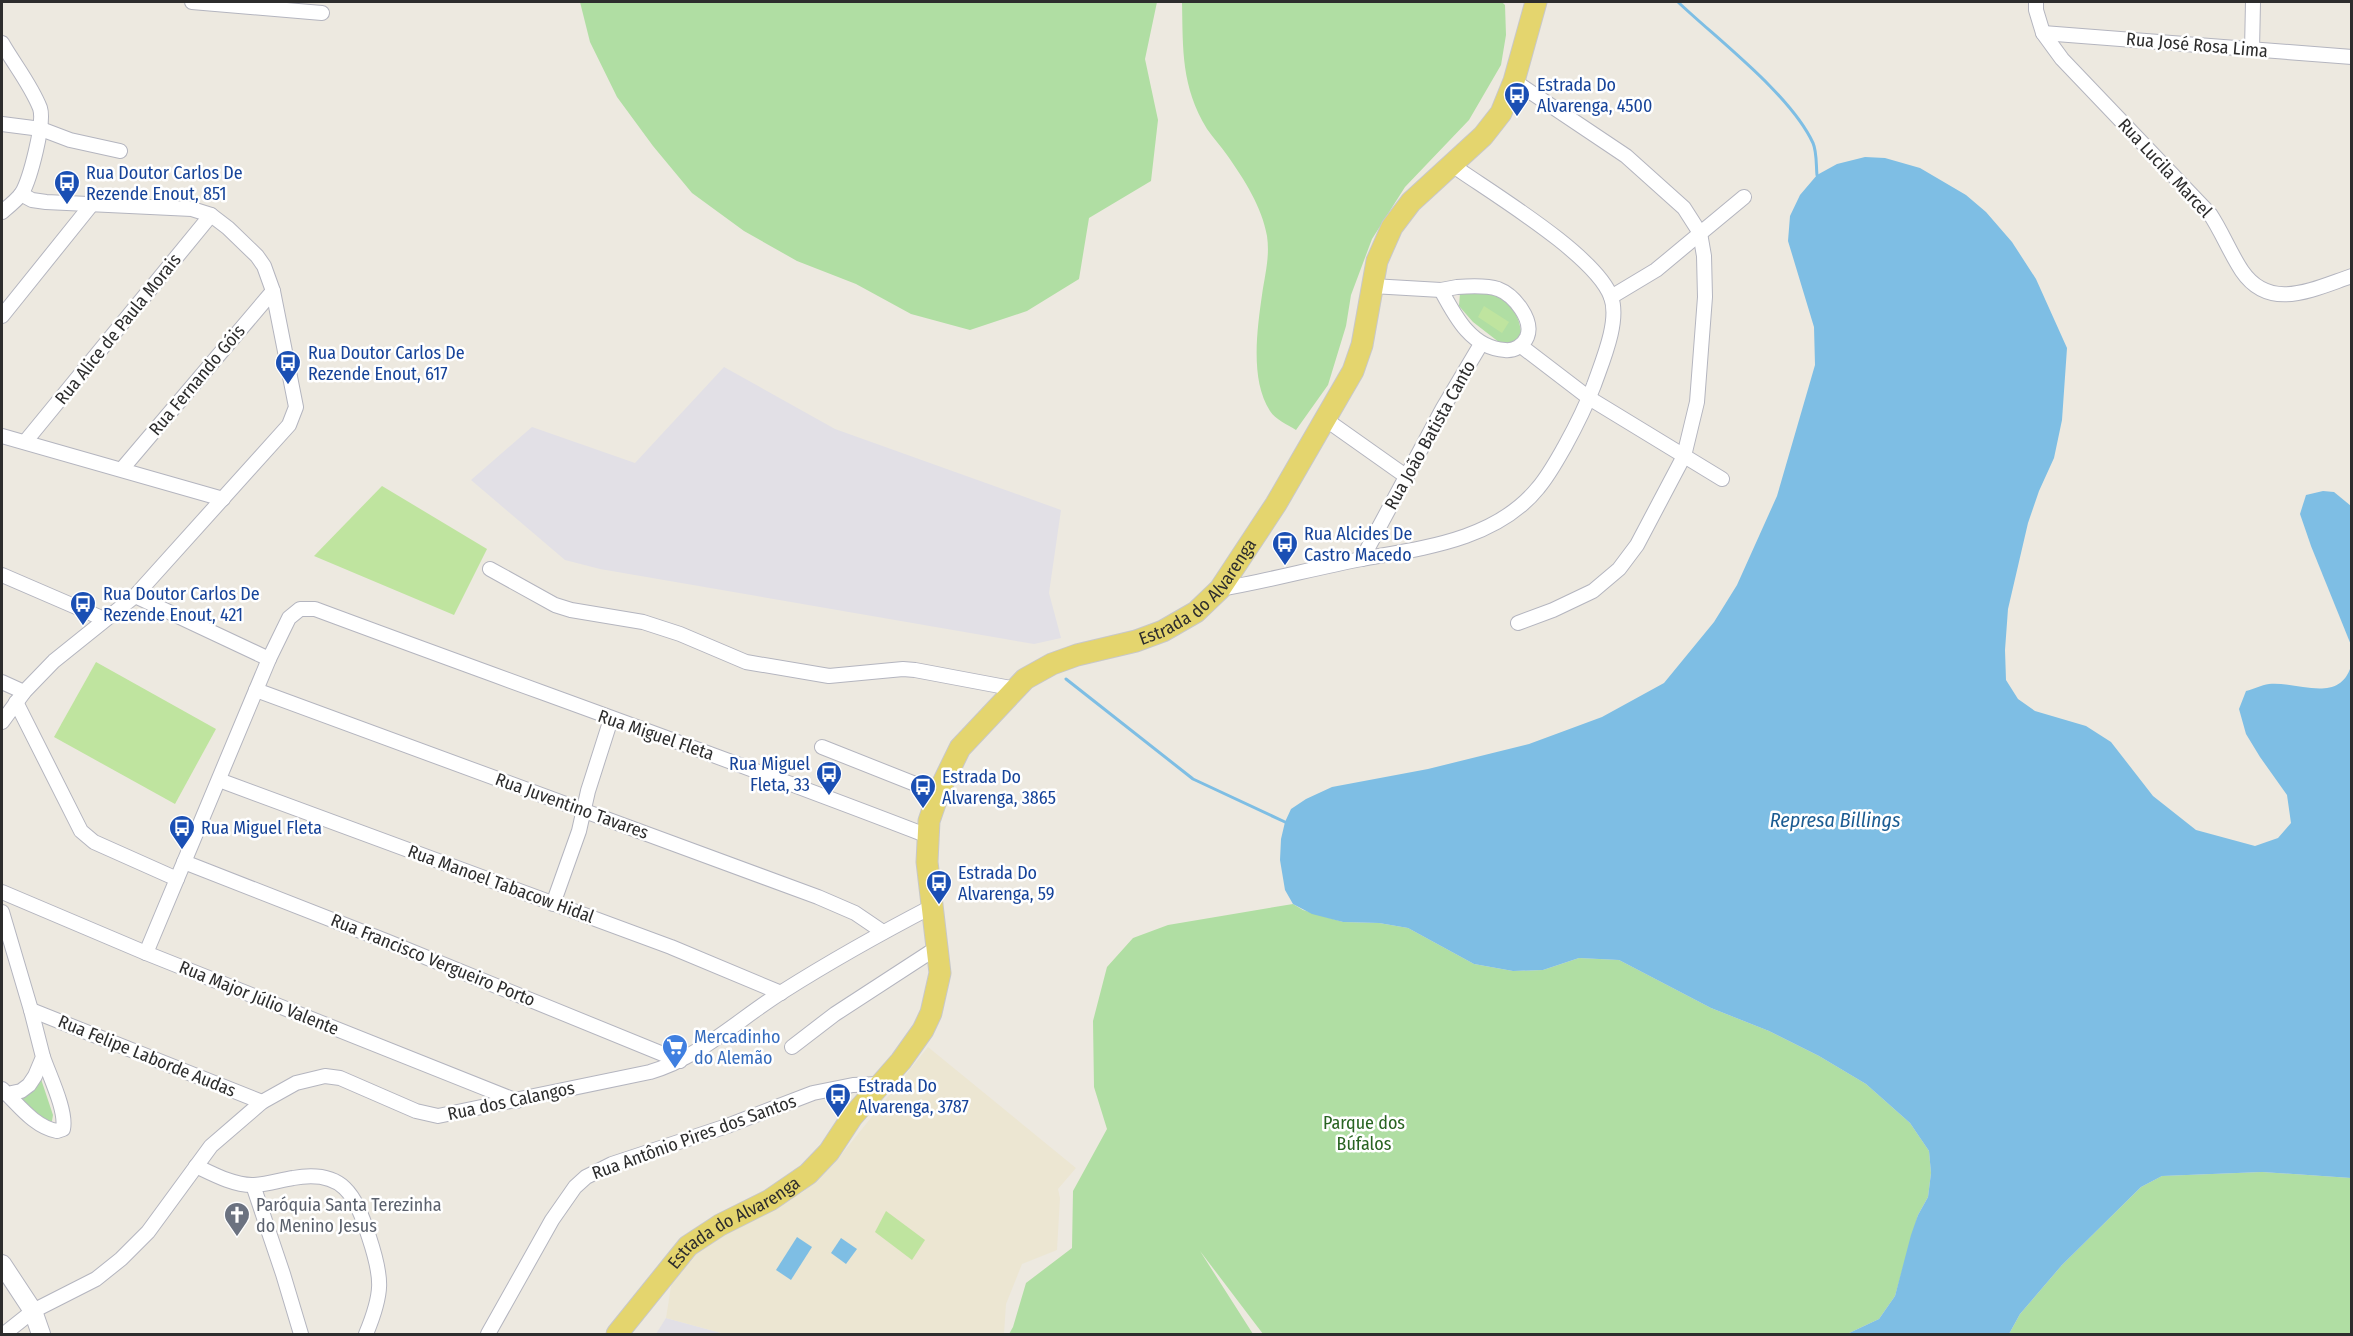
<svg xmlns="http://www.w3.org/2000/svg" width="2353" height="1336" font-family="'Fira Sans Condensed',sans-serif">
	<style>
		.industrial { fill: #e2e0e6 }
		.education { fill: #ece6d2 }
		.green { fill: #b0dea3 }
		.pitch { fill: #bfe49f }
		.water { fill: #7ebee4 }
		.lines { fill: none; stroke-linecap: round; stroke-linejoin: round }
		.stream { stroke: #7ebee4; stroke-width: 3 }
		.street-casing { stroke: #b4b5bf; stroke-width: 16 }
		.secondary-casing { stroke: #b4b5bf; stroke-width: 20 }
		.primary-casing { stroke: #c8c8c8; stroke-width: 23 }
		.street { stroke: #fff; stroke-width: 14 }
		.secondary { stroke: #fff; stroke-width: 18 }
		.primary { stroke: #e4d56e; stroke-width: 21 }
		.labels { text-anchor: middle; stroke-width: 5; stroke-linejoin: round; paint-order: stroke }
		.street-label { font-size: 18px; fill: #2d2d2d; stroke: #fff }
		.transit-label { font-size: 18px; fill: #164399; stroke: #fff; text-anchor: start }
		.shop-label { font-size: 18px; fill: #366cbe; stroke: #fff; text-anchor: start }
		.park-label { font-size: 18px; fill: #296422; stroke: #fff }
		.worship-label { font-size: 18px; fill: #5b616d; stroke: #fff; text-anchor: start }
		.water-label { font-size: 20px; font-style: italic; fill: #1b5c92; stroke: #fff }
	</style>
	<rect width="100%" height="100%" fill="#ede9e0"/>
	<g class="industrial">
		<polygon points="724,367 835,429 1061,510 1049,593 1061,638 1034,644 600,569 565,560 471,480 532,427 635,463"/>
		<polygon points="666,1318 725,1334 656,1334"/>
	</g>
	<polygon class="education" points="928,1047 1076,1168 1058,1189 1060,1198 1057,1250 1022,1264 1006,1304 1004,1334 725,1334 666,1318 673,1274 712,1236 803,1192 833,1165"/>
	<g class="green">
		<polygon points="580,2 1157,2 1145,59 1158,120 1151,181 1089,218 1079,279 1027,311 970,330 911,314 856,284 797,261 744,231 692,193 653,146 617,97 590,42"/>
		<path d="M1182,2h320l3,3 1,30 -5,30 -32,55 -64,67 -33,52 -21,56 -5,31 -18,59 -32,45c-8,-5 -21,-11 -26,-19 -20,-31 -13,-81 -8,-116 3,-21 8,-38 5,-59 -5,-29 -23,-57 -40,-81 -6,-9 -14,-17 -20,-26 -26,-43 -24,-79 -25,-127z"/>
		<path d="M1460,293c9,0 20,-1 29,0 23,5 34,28 32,49l-17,4 -31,-24 -14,-16z"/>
		<polygon points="1293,904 1303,910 1343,922 1379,923 1408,928 1474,964 1513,971 1543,970 1579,958 1619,960 1711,1008 1769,1031 1819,1056 1866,1084 1910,1123 1929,1151 1931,1173 1928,1197 1918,1215 1895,1296 1879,1319 1847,1334 1263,1334 1200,1251 1253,1334 1009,1334 1013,1327 1026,1283 1072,1248 1073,1191 1107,1129 1094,1087 1093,1021 1107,967 1133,938 1168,925"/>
		<polygon points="40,1076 53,1115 52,1121 48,1122 18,1097"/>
		<polygon points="2262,1172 2351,1178 2351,1334 2009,1334 2020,1314 2062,1265 2141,1187 2162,1176"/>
	</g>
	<g class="pitch">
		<polygon points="1484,306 1509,322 1502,333 1478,317"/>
		<polygon points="382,486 487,549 454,615 314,556"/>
		<polygon points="96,662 216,729 175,804 54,737"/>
		<polygon points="886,1211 925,1240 912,1260 875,1232"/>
	</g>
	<g class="water">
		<path d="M1865,157l20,1 35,10 46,27 20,17 26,30 24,37 31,69 -5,72 -8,38 -15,33 -11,32 -20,86 -3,41 1,30 12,19 17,12 51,15 25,16 42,54 43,34 59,16 23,-8 13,-15 -4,-28 -27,-38 -14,-23 -7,-25 7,-18c8,-2 15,-6 23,-7 28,-3 70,21 82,-18v512l-89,-6 -100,4 -21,11 -79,78 -42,49 -11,20h-162l32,-15 16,-23 16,-61 7,-20 10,-18 3,-24 -2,-22 -19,-28 -44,-39 -47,-28 -50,-25 -58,-23 -92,-48 -40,-2 -36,12 -30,1 -39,-7 -66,-36 -29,-5 -36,-1 -31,-8 -19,-10 -8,-14 -5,-30 1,-21 4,-17 6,-13 15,-10 26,-12 96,-18 101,-25 73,-27 62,-34 50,-61 23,-37 40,-89 38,-131 -1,-38 -26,-86 2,-25 10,-21 17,-20 20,-11z"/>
		<polygon points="2323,491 2334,492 2351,506 2351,645 2311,546 2300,514 2306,495"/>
		<polygon points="797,1237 812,1247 791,1280 776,1270"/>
		<polygon points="841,1238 857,1249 846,1264 831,1253"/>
	</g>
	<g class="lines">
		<g class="stream">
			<path d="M1678,2c40,38 112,92 135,141 4,9 3,23 4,32"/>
			<polyline points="1066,679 1193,779 1285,822"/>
		</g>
		<defs>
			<g id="street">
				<polyline points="192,2 322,13"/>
				<path d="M2036,2v8l7,23 19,26 148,155c12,18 20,39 32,57 28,41 71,18 110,5"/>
				<polyline points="2043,33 2352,57"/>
				<path d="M2,43c12,21 29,42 38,65 5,15 -10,71 -18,85 -5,7 -14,14 -20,19"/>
				<polyline points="2252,50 2253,2"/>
				<polyline points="1514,81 1626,156 1684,208 1700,233 1704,256 1705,297 1697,402 1684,456 1637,545 1619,569 1593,591 1553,610 1518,623"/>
				<polyline points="2,124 41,129 70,140 120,151"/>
				<polyline points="1372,286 1441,290"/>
				<path d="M1457,287c13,-1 29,-2 41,2 16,6 36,31 29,48 -4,9 -13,14 -22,13 -34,-2 -50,-34 -64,-60z"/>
				<polyline points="1611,297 1656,270 1744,197"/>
				<polyline points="2,316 92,204"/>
				<polyline points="1521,346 1589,398 1722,479"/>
				<polyline points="1325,419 1407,477"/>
				<polyline points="2,436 223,499"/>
				<polyline points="25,442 211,215"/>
				<polyline points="122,469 273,291"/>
				<polyline points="1362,559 1443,408 1481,344"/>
				<polyline points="490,569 555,605 571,610 643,622 680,634 746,662 829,676 903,669 915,670 1016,689"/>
				<polyline points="2,575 104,619"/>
				<path d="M1220,589c48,-8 94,-21 142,-30 61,-11 134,-19 176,-71 11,-13 19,-28 27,-42 11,-20 21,-40 29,-61 8,-23 26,-64 17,-88 -15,-42 -121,-105 -159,-132"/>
				<polyline points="135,596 269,659"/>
				<polyline points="2,682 24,692"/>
				<polyline points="256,690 818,897 855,913 883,932"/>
				<polyline points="16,702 81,831 94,842 177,879"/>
				<polyline points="2,722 24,692 54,661 135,596 289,425 296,407 273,291 264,266 257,256 228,228 211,215 192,209 46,202 32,200 21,194"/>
				<polyline points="822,747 938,793"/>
				<polyline points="219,780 671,947 781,993"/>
				<polyline points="184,862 386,941 680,1061"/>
				<polyline points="2,892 146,953 517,1101"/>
				<polyline points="553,904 579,831 588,791 611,719"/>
				<polyline points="2,912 31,1010 43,1057 35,1076 29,1085 21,1091 7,1094 2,1089"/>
				<path d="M146,953l123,-294 20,-41 11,-9h15c204,76 409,148 613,227"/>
				<polyline points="31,1010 262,1102"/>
				<polyline points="792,1047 835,1014 938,947"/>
				<path d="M7,1094c14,14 29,33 50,37l6,-2c4,-18 -14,-54 -20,-72"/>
				<path d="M196,1166c17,8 37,19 56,19 14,0 28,-5 41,-7 50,-9 62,16 76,59 14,42 14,56 -3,97"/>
				<polyline points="253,1185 283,1274 301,1334"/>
				<path d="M4,1334l29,-23 63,-32 25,-20 27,-27 63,-86 51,-44 34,-19 29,-7 15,2 76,33 22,5 212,-44c49,-14 89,-53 132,-80 49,-31 99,-59 151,-86"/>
				<polyline points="488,1334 552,1220 575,1187 586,1177 612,1164 727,1126 813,1093 853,1085 879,1084"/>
			</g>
			<polyline id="secondary" points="2,1264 33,1311 41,1334"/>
			<g id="primary">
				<path id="s1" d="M617,1334l71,-88 32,-21 50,-25 38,-26 21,-22 23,-35 49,-56 22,-31 8,-17 9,-40 -13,-111 2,-41 11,-32 20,-41 65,-69 27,-15 25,-9 59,-14 27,-10 33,-19 24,-23 56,-85 77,-133 9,-26 15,-84 15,-34 19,-25 72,-66 18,-23 13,-32 22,-79"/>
			</g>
		</defs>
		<use href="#street" class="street-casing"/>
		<use href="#secondary" class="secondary-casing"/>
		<use href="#primary" class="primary-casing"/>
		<use href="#street" class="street"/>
		<use href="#secondary" class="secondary"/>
		<use href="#primary" class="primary"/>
	</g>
	<defs>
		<symbol id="bus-pin" viewBox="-11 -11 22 30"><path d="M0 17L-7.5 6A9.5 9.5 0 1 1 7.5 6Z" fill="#1a4fb4" stroke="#fff"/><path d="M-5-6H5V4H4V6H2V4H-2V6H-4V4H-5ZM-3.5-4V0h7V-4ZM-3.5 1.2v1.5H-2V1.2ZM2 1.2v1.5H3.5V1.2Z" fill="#fff"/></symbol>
		<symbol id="supermarket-pin" viewBox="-11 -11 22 30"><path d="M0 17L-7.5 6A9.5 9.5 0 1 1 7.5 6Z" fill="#3f7fe0" stroke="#fff"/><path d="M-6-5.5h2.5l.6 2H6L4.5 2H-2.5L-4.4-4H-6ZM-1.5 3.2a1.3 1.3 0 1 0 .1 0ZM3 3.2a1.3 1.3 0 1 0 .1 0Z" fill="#fff"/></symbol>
		<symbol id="church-pin" viewBox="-11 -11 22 30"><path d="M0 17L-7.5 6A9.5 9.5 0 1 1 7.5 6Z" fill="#6b7280" stroke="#fff"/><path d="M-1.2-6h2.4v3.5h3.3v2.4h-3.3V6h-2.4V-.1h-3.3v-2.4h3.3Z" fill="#fff"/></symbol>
	</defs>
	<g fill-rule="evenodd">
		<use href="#bus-pin" x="1502" y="80" width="30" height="40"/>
		<use href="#bus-pin" x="52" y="168" width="30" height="40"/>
		<use href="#bus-pin" x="273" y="348" width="30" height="40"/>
		<use href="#bus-pin" x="1270" y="529" width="30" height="40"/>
		<use href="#bus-pin" x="68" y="589" width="30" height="40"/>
		<use href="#bus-pin" x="814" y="759" width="30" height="40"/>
		<use href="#bus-pin" x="908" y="772" width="30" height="40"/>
		<use href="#bus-pin" x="167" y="813" width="30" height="40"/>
		<use href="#bus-pin" x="924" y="868" width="30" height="40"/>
		<use href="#supermarket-pin" x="660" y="1032" width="30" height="40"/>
		<use href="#bus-pin" x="823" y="1081" width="30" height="40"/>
		<use href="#church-pin" x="222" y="1200" width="30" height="40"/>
	</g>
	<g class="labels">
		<g class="street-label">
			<text transform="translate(2197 45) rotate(5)" y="6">Rua José Rosa Lima</text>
			<text transform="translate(2165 168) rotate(47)" y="6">Rua Lucila Marcel</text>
			<text transform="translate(118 329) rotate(-51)" y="6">Rua Alice de Paula Morais</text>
			<text transform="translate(197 380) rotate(-50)" y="6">Rua Fernando Góis</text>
			<text transform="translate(1430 435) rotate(-61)" y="6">Rua João Batista Canto</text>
			<text dy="6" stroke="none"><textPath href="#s1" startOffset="1024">Estrada do Alvarenga</textPath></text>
			<text transform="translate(656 735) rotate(19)" y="6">Rua Miguel Fleta</text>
			<text transform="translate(572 806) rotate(20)" y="6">Rua Juventino Tavares</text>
			<text transform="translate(501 884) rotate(20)" y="6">Rua Manoel Tabacow Hidal</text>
			<text transform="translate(433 960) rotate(22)" y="6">Rua Francisco Vergueiro Porto</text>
			<text transform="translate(259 998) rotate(22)" y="6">Rua Major Júlio Valente</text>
			<text transform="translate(147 1056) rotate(22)" y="6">Rua Felipe Laborde Audas</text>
			<text transform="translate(511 1101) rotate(-12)" y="6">Rua dos Calangos</text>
			<text transform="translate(694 1137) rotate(-20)" y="6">Rua Antônio Pires dos Santos</text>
			<text dy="6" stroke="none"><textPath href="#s1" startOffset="164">Estrada do Alvarenga</textPath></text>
		</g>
		<g class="transit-label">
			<text x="1537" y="91">Estrada Do<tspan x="1537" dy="21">Alvarenga, 4500</tspan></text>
			<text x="86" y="179">Rua Doutor Carlos De<tspan x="86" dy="21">Rezende Enout, 851</tspan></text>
			<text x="308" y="359">Rua Doutor Carlos De<tspan x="308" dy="21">Rezende Enout, 617</tspan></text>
			<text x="1304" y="540">Rua Alcides De<tspan x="1304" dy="21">Castro Macedo</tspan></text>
			<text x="103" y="600">Rua Doutor Carlos De<tspan x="103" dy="21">Rezende Enout, 421</tspan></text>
			<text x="810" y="770" text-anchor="end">Rua Miguel<tspan x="810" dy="21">Fleta, 33</tspan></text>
			<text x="942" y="783">Estrada Do<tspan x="942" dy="21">Alvarenga, 3865</tspan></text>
			<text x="201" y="834">Rua Miguel Fleta</text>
			<text x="958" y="879">Estrada Do<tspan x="958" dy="21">Alvarenga, 59</tspan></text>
			<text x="858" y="1092">Estrada Do<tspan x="858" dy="21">Alvarenga, 3787</tspan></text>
		</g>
		<g class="shop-label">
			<text x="694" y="1043">Mercadinho<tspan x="694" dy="21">do Alemão</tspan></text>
		</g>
		<g class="park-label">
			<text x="1364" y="1129">Parque dos<tspan x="1364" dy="21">Búfalos</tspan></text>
		</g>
		<g class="worship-label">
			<text x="256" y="1211">Paróquia Santa Terezinha<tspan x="256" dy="21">do Menino Jesus</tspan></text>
		</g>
		<g class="water-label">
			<text x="1835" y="827">Represa Billings</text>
		</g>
	</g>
	<rect width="2353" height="1336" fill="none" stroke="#2d2d2d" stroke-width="6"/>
</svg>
